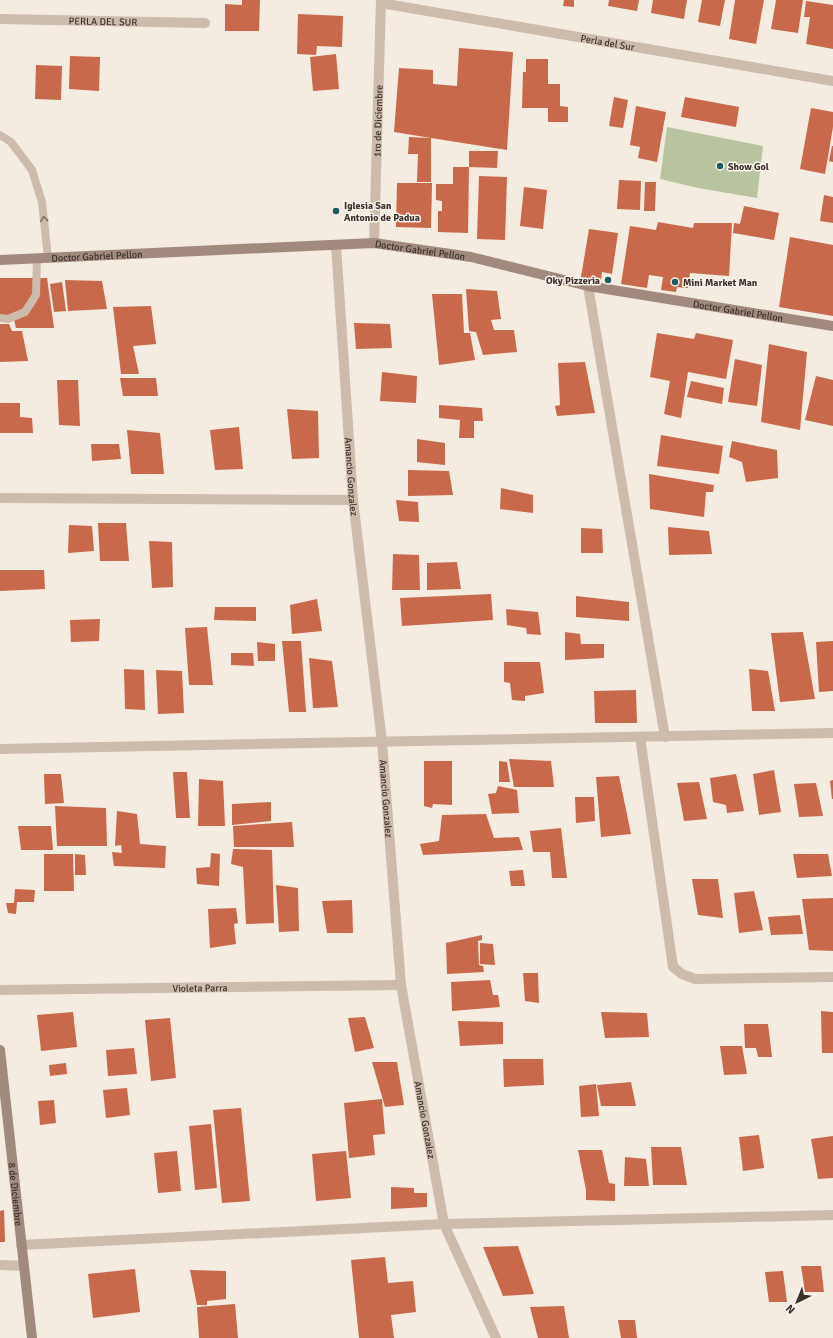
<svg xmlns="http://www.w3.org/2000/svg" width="833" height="1338" font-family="Signika,sans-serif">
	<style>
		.green { fill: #b8c4a0 }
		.building { fill: #c8694b }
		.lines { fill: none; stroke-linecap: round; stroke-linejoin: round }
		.lane { stroke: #cdbbac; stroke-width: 8 }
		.street { stroke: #cdbbac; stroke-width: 10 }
		.secondary { stroke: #a18a7d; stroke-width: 10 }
		.oneway { stroke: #7d6f65 }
		.poi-dot { fill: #1f5a5e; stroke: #fbf5ee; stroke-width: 1.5 }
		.labels { text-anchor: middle; stroke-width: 3; stroke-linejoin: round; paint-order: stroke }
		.street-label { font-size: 10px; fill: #3b302b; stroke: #fbf5ee }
		.poi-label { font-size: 10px; font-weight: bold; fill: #3b302b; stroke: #fbf5ee; text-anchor: start }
	</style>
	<rect width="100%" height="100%" fill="#f4ebe1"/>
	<polygon class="green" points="667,127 763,146 757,198 698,188 660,179"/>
	<g class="building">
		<polygon points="242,0 260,0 259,31 225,31 225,4 242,5"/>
		<polygon points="564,0 574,0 574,7 563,6"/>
		<polygon points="609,0 639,0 637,11 608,6"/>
		<polygon points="653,0 687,0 684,19 651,13"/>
		<polygon points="702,0 725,0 720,26 698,22"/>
		<polygon points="735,0 764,0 756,44 729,39"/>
		<polygon points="776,0 803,0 798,33 771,29"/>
		<polygon points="806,1 833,5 833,49 806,44 810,17 804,17"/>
		<polygon points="298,14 343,16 342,47 317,46 316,55 297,54"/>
		<polygon points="459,48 513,52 507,150 431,138 431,182 417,182 418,154 408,154 409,137 431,138 394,132 399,68 433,70 433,84 457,86"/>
		<polygon points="336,54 339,89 313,91 310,57"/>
		<polygon points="70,56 100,57 99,91 69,89"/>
		<polygon points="526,59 548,59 548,84 560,84 560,106 568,107 568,122 548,122 548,108 522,108 523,72 526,72"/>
		<polygon points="36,65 62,66 61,100 35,99"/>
		<polygon points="614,97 628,100 623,128 609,126"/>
		<polygon points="685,97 739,107 736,127 681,117"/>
		<polygon points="636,106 666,112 657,162 638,158 640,147 630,145"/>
		<polygon points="811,108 833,112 833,127 825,174 800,169"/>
		<polygon points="832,146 833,146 833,162 829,161"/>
		<polygon points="469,151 498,151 497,168 469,167"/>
		<polygon points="453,167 469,167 468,233 438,232 438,211 442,211 442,201 436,200 436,184 453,184"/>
		<polygon points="479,176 507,177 505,240 477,239"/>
		<polygon points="619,180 641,181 640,210 617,209"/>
		<polygon points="645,182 656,182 655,211 644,211"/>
		<polygon points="397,183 432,183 431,228 396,227"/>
		<polygon points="524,187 547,190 543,229 520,226"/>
		<polygon points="824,195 833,197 833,223 820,221"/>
		<polygon points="744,206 779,213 774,240 733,233 734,223 740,224"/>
		<polygon points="658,222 693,228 694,223 732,223 729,276 690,273 688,288 677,287 676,292 661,290 663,277 649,275 647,288 621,284 630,226 656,230"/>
		<polygon points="589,229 618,233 612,274 602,272 601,280 581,277"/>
		<polygon points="790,237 833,245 833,316 779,307"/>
		<polygon points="0,278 47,278 54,328 16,328 14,320 0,319"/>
		<polygon points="65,280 102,281 107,309 68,311"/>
		<polygon points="62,282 66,311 54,312 50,284"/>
		<polygon points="466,289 497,291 501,319 491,320 494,330 514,330 517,352 483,355 476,332 469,331"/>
		<polygon points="432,294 462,294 464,333 470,333 475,360 439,365"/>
		<polygon points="151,306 156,344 133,346 139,374 121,374 113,307"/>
		<polygon points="354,323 390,324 392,348 356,349"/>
		<polygon points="0,324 9,324 12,331 22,331 28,361 0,362"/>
		<polygon points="657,333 694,339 696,333 733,340 726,379 688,372 681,418 664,414 670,381 650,377"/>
		<polygon points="769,344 807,352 800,430 761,422"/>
		<polygon points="735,359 762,365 757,406 728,402"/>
		<polygon points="585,362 595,413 557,416 555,406 560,405 558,363"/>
		<polygon points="382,372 417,376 416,403 380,401"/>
		<polygon points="816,376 833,380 833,426 805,420"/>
		<polygon points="120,378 156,378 158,396 123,396"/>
		<polygon points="57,380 78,380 80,426 59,425"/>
		<polygon points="691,381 724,388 722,404 687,397"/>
		<polygon points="0,403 20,403 20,417 32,418 33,433 0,433"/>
		<polygon points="439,405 482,408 483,421 474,421 474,438 459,438 460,420 439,418"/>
		<polygon points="287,409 318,411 319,458 292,459"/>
		<polygon points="239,427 243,469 215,470 210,430"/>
		<polygon points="127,430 160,433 164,474 131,474"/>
		<polygon points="661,435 723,446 719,474 657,466"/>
		<polygon points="417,439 445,443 445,465 417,462"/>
		<polygon points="732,441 777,450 778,478 746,482 742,462 729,457"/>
		<polygon points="91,444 119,444 121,459 92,461"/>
		<polygon points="408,470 449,471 453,495 408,496"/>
		<polygon points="649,474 714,485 713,492 706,492 704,517 650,509"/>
		<polygon points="501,488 533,495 533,513 500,509"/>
		<polygon points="396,500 418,502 419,522 399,521"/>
		<polygon points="98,523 126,523 129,561 100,561"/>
		<polygon points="69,525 92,526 94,551 68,553"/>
		<polygon points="668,527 709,531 712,554 669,555"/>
		<polygon points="581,528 602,529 603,553 581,553"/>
		<polygon points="149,541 172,542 173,587 152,588"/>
		<polygon points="393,554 419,555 420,590 392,590"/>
		<polygon points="457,562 461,589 427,590 427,563"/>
		<polygon points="0,570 44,570 45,589 0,591"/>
		<polygon points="491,594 493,620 402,626 400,598"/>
		<polygon points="576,596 629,602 629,621 576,617"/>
		<polygon points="317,599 322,631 292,634 290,605"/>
		<polygon points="215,607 256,607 256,621 214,620"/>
		<polygon points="506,609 538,612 541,635 527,634 526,628 507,625"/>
		<polygon points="100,619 99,641 71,642 70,620"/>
		<polygon points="207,627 213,685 189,685 185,628"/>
		<polygon points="565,632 580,634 581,644 604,644 604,658 565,660"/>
		<polygon points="803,632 815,699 780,702 771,633"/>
		<polygon points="282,641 301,641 306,712 289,712"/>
		<polygon points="833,641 833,691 819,692 816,642"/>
		<polygon points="257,642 275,644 275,661 258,661"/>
		<polygon points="231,653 253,653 254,666 231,665"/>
		<polygon points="309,658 332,661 338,707 313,708"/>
		<polygon points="504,662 540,662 544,693 525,696 525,701 512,700 510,683 504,682"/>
		<polygon points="124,669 144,670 145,710 125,709"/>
		<polygon points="749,669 768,671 775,711 752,711"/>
		<polygon points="156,670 182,671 184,713 158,714"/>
		<polygon points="636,690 637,723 595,723 594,691"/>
		<polygon points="509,759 551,761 554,787 514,787"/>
		<polygon points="424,761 452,761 452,805 433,804 432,808 424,806"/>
		<polygon points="499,761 507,762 510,782 499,782"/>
		<polygon points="774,770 781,812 759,815 753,774"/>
		<polygon points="173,772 187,772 190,818 176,818"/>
		<polygon points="44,774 61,774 64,803 45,804"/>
		<polygon points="736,774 744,811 727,813 726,805 713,802 710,778"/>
		<polygon points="619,776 631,834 601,837 596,777"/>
		<polygon points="199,779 223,781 225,826 198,826"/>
		<polygon points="833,780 833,799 832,799 830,781"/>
		<polygon points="699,782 707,819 684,821 677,783"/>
		<polygon points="816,783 823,816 799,817 794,784"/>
		<polygon points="498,786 517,790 519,813 492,814 488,794 496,793"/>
		<polygon points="575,797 594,797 595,821 576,823"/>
		<polygon points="271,802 271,821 232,825 232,804"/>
		<polygon points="55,806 106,808 107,846 57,846"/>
		<polygon points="117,811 137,814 140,844 166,846 165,868 114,866 112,852 122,853 121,845 115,846"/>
		<polygon points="486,814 494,838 519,837 523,850 423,855 420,844 439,841 442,815"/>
		<polygon points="292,822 294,847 234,847 233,826"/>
		<polygon points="18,826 51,826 53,850 21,850"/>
		<polygon points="561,828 567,878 552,878 550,852 533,852 530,831"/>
		<polygon points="233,849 272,850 274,923 246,924 243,867 231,864"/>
		<polygon points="211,853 220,854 219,886 197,884 196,868 210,867"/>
		<polygon points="44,854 73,854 74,891 44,891"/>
		<polygon points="75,854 85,855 86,875 75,875"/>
		<polygon points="793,854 828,854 832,876 797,878"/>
		<polygon points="523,870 525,886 511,886 509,871"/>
		<polygon points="692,879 718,879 723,918 698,915"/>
		<polygon points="276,885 298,888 299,931 279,932"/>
		<polygon points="15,889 35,890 34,902 17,902 16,914 8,913 6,903 14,903"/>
		<polygon points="754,891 763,930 739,933 734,893"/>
		<polygon points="833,898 833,951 809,950 802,899"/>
		<polygon points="352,900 353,933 327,933 322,901"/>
		<polygon points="236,908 238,923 234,924 236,944 210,948 208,909"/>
		<polygon points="800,915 803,934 771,935 768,917"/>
		<polygon points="482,935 482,940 478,941 479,965 483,966 484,972 447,974 446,943"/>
		<polygon points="480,943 493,944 495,965 480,964"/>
		<polygon points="523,973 538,973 539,1003 525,1001"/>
		<polygon points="490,980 493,995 498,995 500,1007 452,1011 451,982"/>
		<polygon points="821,1011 833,1012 833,1053 822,1053"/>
		<polygon points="73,1012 77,1047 41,1051 37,1015"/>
		<polygon points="601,1012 647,1013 649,1037 605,1038"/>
		<polygon points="365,1017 374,1048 355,1052 348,1018"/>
		<polygon points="170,1018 176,1078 151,1081 145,1020"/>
		<polygon points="458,1021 503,1022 503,1044 460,1046"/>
		<polygon points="744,1024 768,1024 772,1057 758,1057 756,1048 745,1048"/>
		<polygon points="720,1046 742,1046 747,1074 724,1075"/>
		<polygon points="134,1048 137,1074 108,1076 106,1050"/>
		<polygon points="503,1059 543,1059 544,1085 504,1087"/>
		<polygon points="372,1062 397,1062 404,1105 385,1107"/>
		<polygon points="66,1063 67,1074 50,1076 49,1065"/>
		<polygon points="631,1082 636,1106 601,1106 597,1085"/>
		<polygon points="596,1084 599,1116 581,1117 579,1086"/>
		<polygon points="127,1088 130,1115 106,1118 103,1090"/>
		<polygon points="382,1099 385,1134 373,1135 375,1155 349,1158 344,1103"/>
		<polygon points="54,1100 56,1123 40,1125 38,1101"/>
		<polygon points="241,1108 250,1201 222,1203 213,1110"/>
		<polygon points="211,1124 217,1188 195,1190 189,1126"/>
		<polygon points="759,1135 764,1168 743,1171 739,1137"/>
		<polygon points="833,1136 833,1178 818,1179 811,1139"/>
		<polygon points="651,1147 681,1147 687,1185 653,1185"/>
		<polygon points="578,1150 602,1150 609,1183 615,1184 615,1201 586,1200 586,1190"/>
		<polygon points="177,1151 181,1191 158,1193 154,1153"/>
		<polygon points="346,1151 351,1198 316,1201 312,1154"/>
		<polygon points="625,1157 646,1159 649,1186 624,1186"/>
		<polygon points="391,1187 414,1188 414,1193 427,1193 427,1207 391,1209"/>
		<polygon points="4,1210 5,1242 0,1242 0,1211"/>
		<polygon points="518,1246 534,1294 503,1296 483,1247"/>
		<polygon points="385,1257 388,1283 413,1281 416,1312 391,1315 394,1338 359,1338 351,1260"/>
		<polygon points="801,1266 821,1266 824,1292 805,1292"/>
		<polygon points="135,1269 140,1312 93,1318 88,1274"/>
		<polygon points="190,1270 226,1271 226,1299 207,1301 207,1305 197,1305"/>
		<polygon points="783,1271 787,1302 769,1302 765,1272"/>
		<polygon points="235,1304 238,1338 199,1338 197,1307"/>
		<polygon points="564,1306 569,1338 538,1338 530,1307"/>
		<polygon points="618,1320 635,1320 637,1338 621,1338"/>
	</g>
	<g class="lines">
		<g class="lane">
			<polyline points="0,135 11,142 32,170 42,202 48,258"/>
			<polyline points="0,318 8,319 25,312 36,295 37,258"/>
		</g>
		<g class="street">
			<path id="s1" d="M381,3l452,78"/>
			<path id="s2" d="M0,19l205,4"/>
			<path id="s3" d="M374,243l7,-243"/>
			<path id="s4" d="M336,245l17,255 29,242 19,243 43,239 52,114"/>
			<polyline points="588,286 665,737"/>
			<polyline points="0,498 353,500"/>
			<polyline points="640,737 673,967 682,974 695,979 833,977"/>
			<polyline points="0,749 833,733"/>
			<path id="s5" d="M0,990l401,-5"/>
			<polyline points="21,1245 444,1224 833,1215"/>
			<polyline points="0,1265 24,1266"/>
		</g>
		<g class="secondary">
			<path id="s6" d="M0,260l374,-17 97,14 117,29 245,40"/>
			<path id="s7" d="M0,1050l32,288"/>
		</g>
	</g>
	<defs><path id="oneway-chevron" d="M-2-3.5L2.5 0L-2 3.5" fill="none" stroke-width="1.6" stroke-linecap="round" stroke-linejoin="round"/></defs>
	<use class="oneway" href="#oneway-chevron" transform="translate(44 219) rotate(-96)"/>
	<g class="poi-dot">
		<circle cx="720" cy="166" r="4"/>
		<circle cx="336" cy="211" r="4"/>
		<circle cx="608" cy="280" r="4"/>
		<circle cx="675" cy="282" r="4"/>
	</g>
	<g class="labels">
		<g class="street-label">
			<text dy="4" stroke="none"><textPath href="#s2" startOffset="103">PERLA DEL SUR</textPath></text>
			<text dy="4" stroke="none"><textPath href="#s1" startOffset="230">Perla del Sur</textPath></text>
			<text dy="4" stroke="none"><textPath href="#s3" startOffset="122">1ro de Diciembre</textPath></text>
			<text dy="4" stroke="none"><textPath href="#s6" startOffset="421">Doctor Gabriel Pellon</textPath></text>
			<text dy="4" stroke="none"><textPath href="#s6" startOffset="97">Doctor Gabriel Pellon</textPath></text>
			<text dy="4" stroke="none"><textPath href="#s6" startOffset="745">Doctor Gabriel Pellon</textPath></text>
			<text dy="4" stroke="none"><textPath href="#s4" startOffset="232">Amancio Gonzalez</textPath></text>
			<text dy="4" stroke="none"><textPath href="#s4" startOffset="556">Amancio Gonzalez</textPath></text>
			<text dy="4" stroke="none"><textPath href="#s5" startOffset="200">Violeta Parra</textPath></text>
			<text dy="4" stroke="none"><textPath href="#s4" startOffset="880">Amancio Gonzalez</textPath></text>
			<text dy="4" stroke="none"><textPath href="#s7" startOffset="145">8 de Diciembre</textPath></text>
		</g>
		<g class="poi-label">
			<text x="728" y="170">Show Gol</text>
			<text x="344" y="209">Iglesia San<tspan x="344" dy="12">Antonio de Padua</tspan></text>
			<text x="600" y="284" text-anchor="end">Oky Pizzeria</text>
			<text x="683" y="286">Mini Market Man</text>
		</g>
	</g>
	<g transform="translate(797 1302) rotate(223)" stroke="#fbf5ee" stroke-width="3" paint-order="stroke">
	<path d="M0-3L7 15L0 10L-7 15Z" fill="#3b302b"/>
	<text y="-6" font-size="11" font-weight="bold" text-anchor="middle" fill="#3b302b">N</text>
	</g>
</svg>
